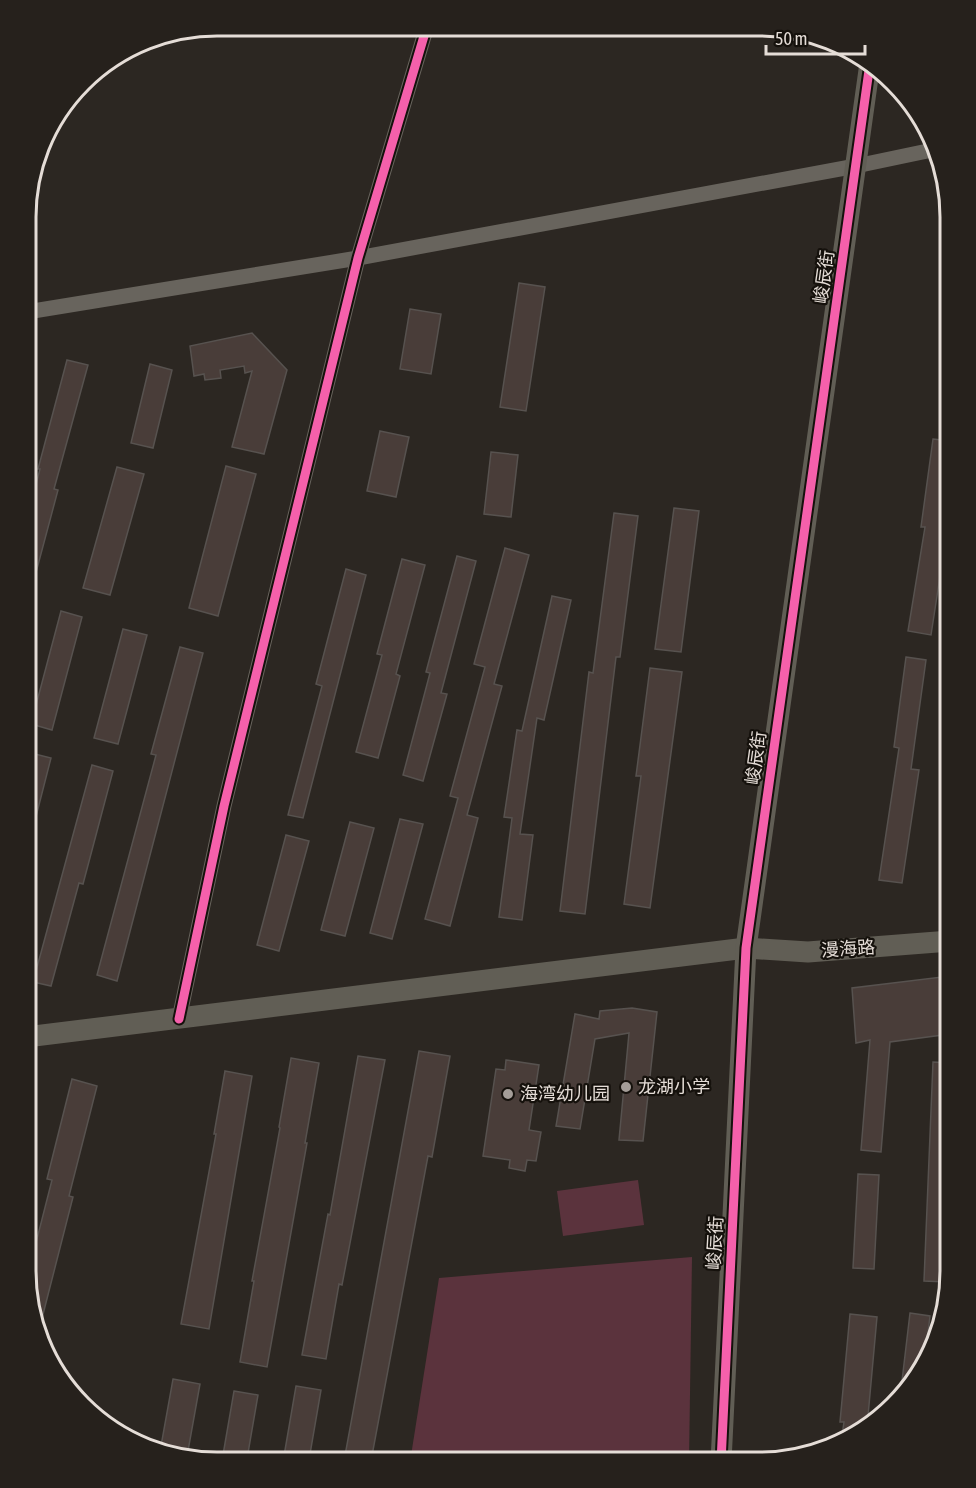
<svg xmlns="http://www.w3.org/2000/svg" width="976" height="1488" font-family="'Asap Condensed','Noto Sans SC',sans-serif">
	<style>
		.green { fill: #5b333d }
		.building { fill: #493d39; stroke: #57524f; stroke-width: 1.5 }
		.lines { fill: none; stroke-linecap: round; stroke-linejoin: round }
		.street { stroke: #68645d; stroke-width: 15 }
		.secondary { stroke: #615e55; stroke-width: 21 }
		.cycleway-casing { stroke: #15110c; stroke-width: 13 }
		.cycleway { stroke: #f560ab; stroke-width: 9 }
		.poi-dot { fill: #a49d98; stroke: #15110c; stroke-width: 2 }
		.labels { text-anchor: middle; stroke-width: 4.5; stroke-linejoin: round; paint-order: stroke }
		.street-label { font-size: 18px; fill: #e5ddd7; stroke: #15110c }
		.poi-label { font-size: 18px; fill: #e5ddd7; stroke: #15110c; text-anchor: start }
		.rim { fill: none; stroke: #e5ddd7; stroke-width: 3 }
	</style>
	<rect width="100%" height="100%" fill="#2c2722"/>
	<g class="green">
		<polygon points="638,1180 644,1225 563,1236 557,1191"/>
		<polygon points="692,1257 689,1462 410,1462 439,1278"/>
	</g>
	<g class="building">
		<polygon points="519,283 545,287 526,411 500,407"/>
		<polygon points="410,309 441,314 431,374 400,369"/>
		<polygon points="252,333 287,370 264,454 232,447 252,371 245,373 244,366 220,370 221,378 205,380 204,374 194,376 190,346"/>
		<polygon points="67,360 88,365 54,489 58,490 30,595 27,595 27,520 40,469 38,469"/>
		<polygon points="150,364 172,370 153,448 131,443"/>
		<polygon points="380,431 409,437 396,497 367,491"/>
		<polygon points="933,439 950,441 950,496 945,544 931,635 908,631 925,527 921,527"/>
		<polygon points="491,452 518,455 511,517 484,514"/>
		<polygon points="226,466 256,474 218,616 189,608"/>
		<polygon points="117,467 144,474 110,595 83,588"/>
		<polygon points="674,508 699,511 681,652 655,649"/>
		<polygon points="614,513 638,516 620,657 616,657 585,914 560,911 589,672 593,673"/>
		<polygon points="505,548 529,555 494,684 502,686 467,815 478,818 450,926 425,919 458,798 450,796 485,667 474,664"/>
		<polygon points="457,556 476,561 441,693 447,694 423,781 403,775 430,673 426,672"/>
		<polygon points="402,559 425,565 396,674 400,676 378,758 356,752 382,655 377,654"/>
		<polygon points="346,569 366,575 303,818 288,815 322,686 316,684"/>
		<polygon points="552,596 571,600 544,720 537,718 520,834 533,835 522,920 499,917 512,818 504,817 517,730 522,731"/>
		<polygon points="61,611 82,617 52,730 31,724"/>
		<polygon points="123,629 147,635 118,744 94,738"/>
		<polygon points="180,647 203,653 117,981 97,975 156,755 151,754"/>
		<polygon points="906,657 926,660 911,769 919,770 902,883 879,880 899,748 894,747"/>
		<polygon points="650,668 682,672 650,908 624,904 641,776 636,776"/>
		<polygon points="31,753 51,758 30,840 26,839 26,771"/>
		<polygon points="92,765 113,771 83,884 79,883 51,986 33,982"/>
		<polygon points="400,819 423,824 392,939 370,933"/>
		<polygon points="350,822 374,828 345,936 321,930"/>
		<polygon points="286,835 309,841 279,951 257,945"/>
		<polygon points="950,976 950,1034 890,1042 881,1152 861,1150 870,1040 856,1043 852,988"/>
		<polygon points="632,1008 657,1012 643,1141 619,1140 629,1033 595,1039 580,1129 556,1126 575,1014 599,1019 600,1011"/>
		<polygon points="419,1051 450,1056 432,1157 428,1156 371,1461 344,1461"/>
		<polygon points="358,1056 385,1060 342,1285 339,1284 326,1359 302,1355 328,1214 330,1215"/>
		<polygon points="291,1058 319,1063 305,1143 307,1143 267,1367 240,1362 254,1281 252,1281 280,1128 279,1127"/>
		<polygon points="506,1060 539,1065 529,1130 541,1132 536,1161 527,1160 525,1171 509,1168 510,1160 483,1156 496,1069 505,1070"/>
		<polygon points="933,1062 950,1063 950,1233 947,1282 924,1281"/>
		<polygon points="225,1071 252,1076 209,1329 181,1324 216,1134 214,1134"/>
		<polygon points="72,1079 97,1086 69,1196 73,1197 38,1334 27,1278 52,1180 47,1179"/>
		<polygon points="858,1174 879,1175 874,1269 853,1268"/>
		<polygon points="910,1313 930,1316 925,1357 918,1378 900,1398"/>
		<polygon points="850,1314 877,1317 867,1427 841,1442 844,1422 840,1422"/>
		<polygon points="173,1379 200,1384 188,1451 161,1446"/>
		<polygon points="296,1386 321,1390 309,1460 284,1456"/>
		<polygon points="234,1391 258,1395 247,1459 223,1455"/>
	</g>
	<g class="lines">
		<g class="street">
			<polyline points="27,312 358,258 856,166 937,149"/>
			<polyline points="179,1019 224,806 358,258 427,26"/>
		</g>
		<g class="secondary">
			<polyline points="26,1037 746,948 808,952 950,941"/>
			<polyline points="721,1462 746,948 870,63"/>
		</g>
		<defs>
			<g id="cycleway">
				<polyline points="179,1019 224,806 358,258 427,26"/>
				<polyline points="721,1462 746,948 870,63"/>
			</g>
		</defs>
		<use href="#cycleway" class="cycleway-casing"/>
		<use href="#cycleway" class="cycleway"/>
	</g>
	<g class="poi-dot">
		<circle cx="626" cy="1087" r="6"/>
		<circle cx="508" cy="1094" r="6"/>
	</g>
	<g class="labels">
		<g class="street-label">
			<text transform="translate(824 277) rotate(-82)" y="6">峻辰街</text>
			<text transform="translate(756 758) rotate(-82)" y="6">峻辰街</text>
			<text transform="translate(848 949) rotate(-4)" y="6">漫海路</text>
			<text transform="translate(715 1243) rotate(-87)" y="6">峻辰街</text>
		</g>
		<g class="poi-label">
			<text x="638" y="1093">龙湖小学</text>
			<text x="520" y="1100">海湾幼儿园</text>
		</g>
	</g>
	<path d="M0 0H976V1488H0ZM217 36H759A181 181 0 0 1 940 217V1271A181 181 0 0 1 759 1452H217A181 181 0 0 1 36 1271V217A181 181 0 0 1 217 36Z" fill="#26211c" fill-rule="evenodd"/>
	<path class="rim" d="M217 36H759A181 181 0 0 1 940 217V1271A181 181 0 0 1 759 1452H217A181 181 0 0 1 36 1271V217A181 181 0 0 1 217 36Z"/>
	<path d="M766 45v9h99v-9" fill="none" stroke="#e5ddd7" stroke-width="3"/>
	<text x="775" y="45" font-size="18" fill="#e5ddd7" stroke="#15110c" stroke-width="4.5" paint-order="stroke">50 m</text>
</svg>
